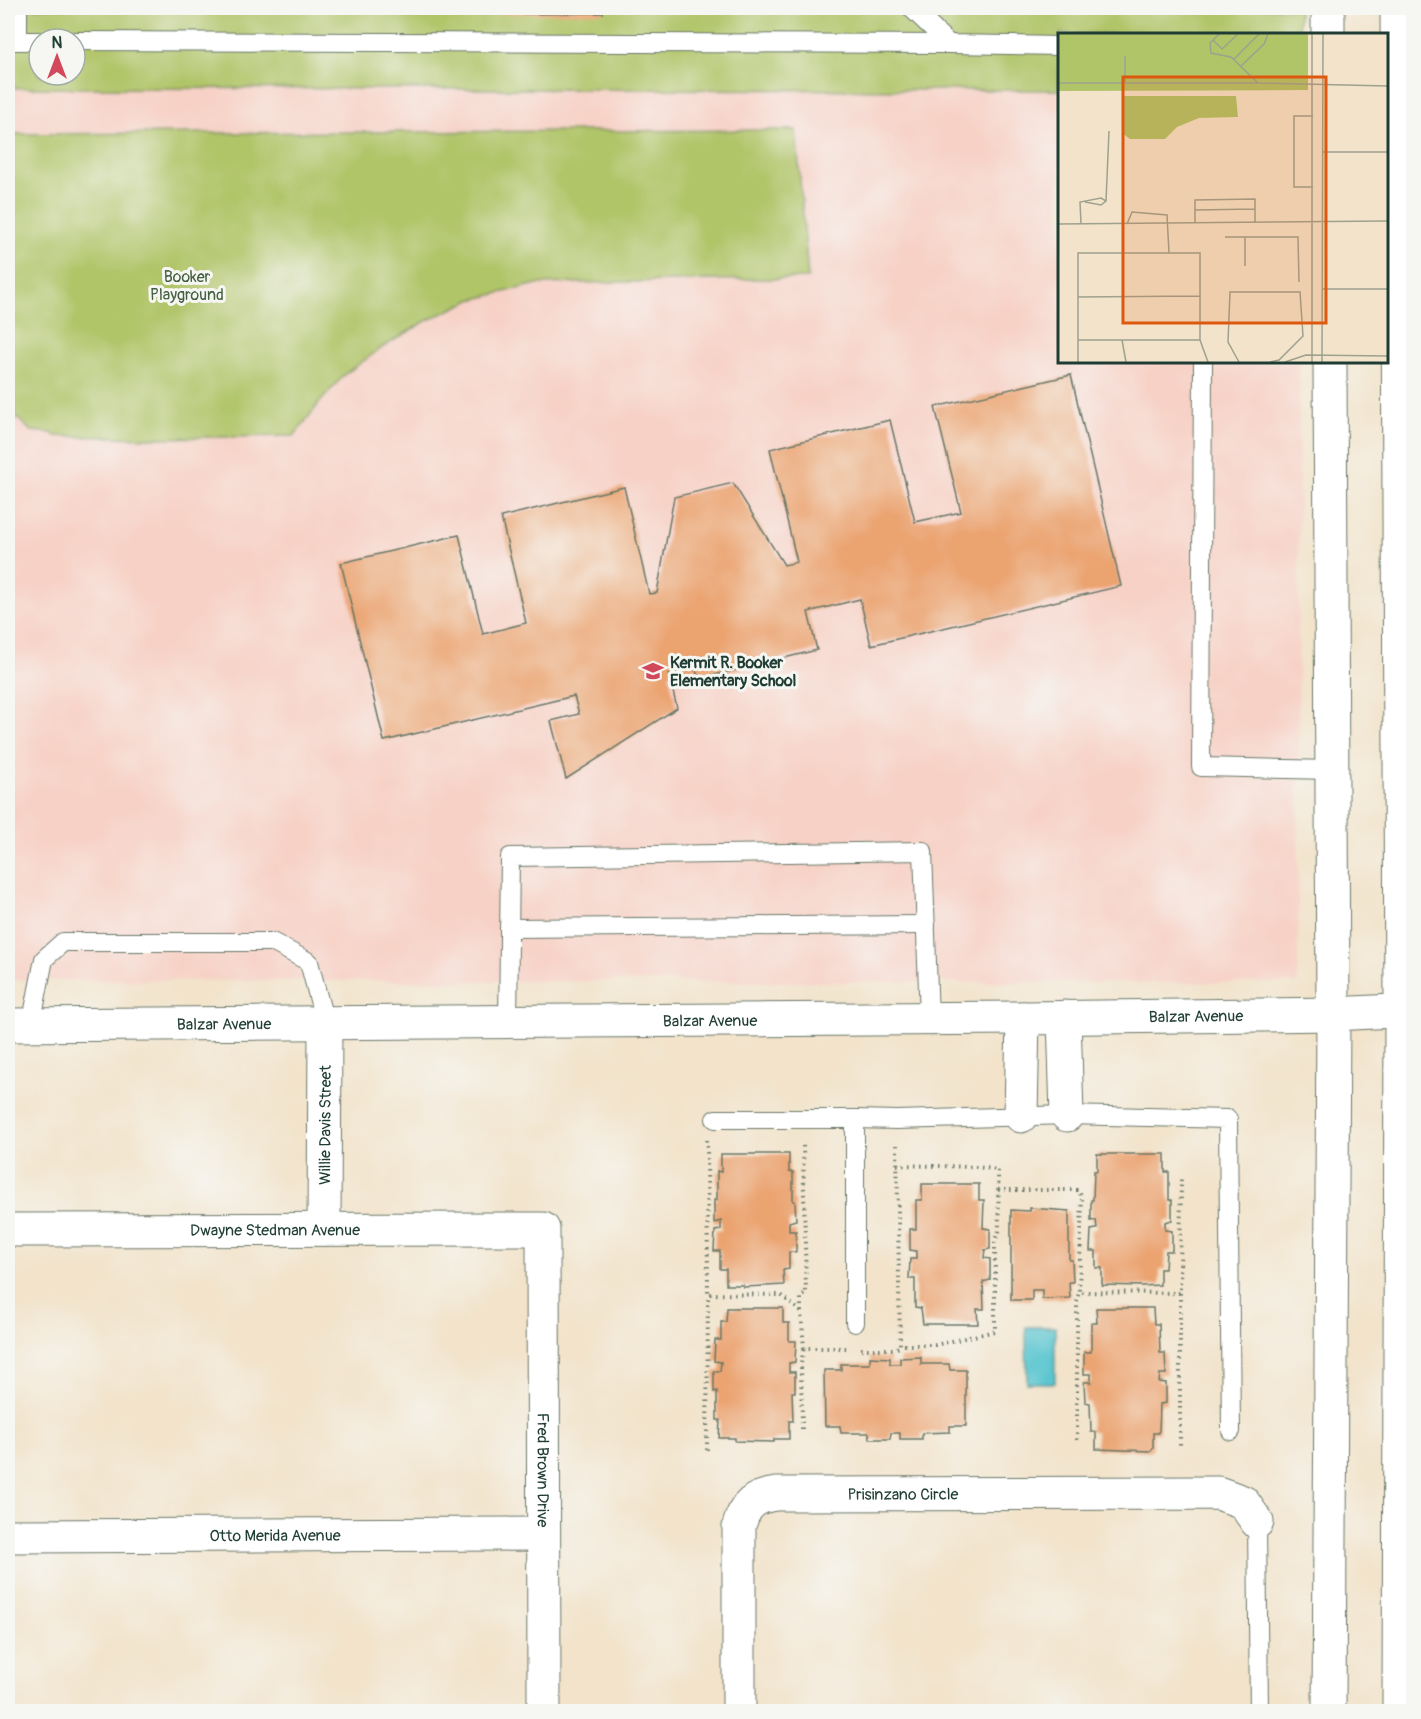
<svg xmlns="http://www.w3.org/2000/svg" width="1421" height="1719" font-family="Pangolin,sans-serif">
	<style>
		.built { fill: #f7d1c6 }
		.green { fill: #b0c468; stroke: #68804e; stroke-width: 1.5; fill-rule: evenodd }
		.water { fill: #58c5cf; stroke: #3c8182; stroke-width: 1.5 }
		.building { fill: #eba36f }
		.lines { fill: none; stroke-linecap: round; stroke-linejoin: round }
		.service-casing { stroke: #697768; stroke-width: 20 }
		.minor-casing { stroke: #697768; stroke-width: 35 }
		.tertiary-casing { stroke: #697768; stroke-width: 35 }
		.primary-casing { stroke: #697768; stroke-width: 35 }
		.path { stroke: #697768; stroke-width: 4; stroke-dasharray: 1.5 4.5; stroke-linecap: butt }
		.service { stroke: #fff; stroke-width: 18 }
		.minor { stroke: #fff; stroke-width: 33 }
		.tertiary { stroke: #fff; stroke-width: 33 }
		.primary { stroke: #fff; stroke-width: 33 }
		.labels { text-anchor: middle; stroke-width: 6; stroke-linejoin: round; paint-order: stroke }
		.park-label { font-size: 16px; fill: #435f41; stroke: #f6f6f2 }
		.poi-label { font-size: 16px; font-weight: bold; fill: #1f3d34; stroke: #f6f6f2; text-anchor: start }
		.street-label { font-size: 16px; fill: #1f3d34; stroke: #f6f6f2 }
		.inset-road { fill: none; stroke: #9ea18e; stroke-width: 1.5 }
		.view { fill: #de580e; fill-opacity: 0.15; stroke: #de580e; stroke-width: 3 }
		.inset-edge { fill: none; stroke: #1f3d34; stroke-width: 3 }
	</style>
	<rect width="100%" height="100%" fill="#f6f6f2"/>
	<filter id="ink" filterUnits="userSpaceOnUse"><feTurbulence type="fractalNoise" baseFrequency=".0167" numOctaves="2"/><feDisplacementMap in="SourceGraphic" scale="12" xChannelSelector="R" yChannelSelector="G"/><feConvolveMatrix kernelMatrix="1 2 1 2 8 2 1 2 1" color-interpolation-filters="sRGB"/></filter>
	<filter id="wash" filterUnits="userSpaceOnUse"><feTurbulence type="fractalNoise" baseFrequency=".008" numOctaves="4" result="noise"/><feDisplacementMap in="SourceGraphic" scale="24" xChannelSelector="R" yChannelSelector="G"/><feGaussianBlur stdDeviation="1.35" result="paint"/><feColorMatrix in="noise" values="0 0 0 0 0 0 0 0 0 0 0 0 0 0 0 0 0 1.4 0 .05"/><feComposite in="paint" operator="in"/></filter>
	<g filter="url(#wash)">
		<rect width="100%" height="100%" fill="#f2e3ca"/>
		<polygon class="built" points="8,88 1059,90 1060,362 1299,362 1298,983 8,980"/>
		<g class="green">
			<path d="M8,8h1291v26h-239l-1,56 -1051,-2zM39,39h36v36h-36z"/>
			<polygon points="796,130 808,278 537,284 471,300 426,321 383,347 345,374 320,402 294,436 151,438 55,436 52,433 31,431 15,416 13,390 8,391 8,134"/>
		</g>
		<polygon class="water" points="1026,1327 1055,1327 1055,1383 1027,1383"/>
		<g id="blocks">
			<g class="building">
				<polygon points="435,8 603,8 603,13 435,15"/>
				<polygon points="1071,375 1121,586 871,645 860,599 808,612 817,650 698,679 696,668 669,675 677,708 566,779 551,721 579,714 574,696 384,741 341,563 459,535 483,634 526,623 501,517 624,487 649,594 657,593 674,497 733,483 784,565 797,562 770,449 890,420 915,522 961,512 935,407"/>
				<polygon points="721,1154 789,1154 789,1172 793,1172 793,1201 795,1201 796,1220 789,1222 789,1231 796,1231 796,1252 789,1252 789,1269 783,1270 784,1285 743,1287 743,1285 726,1285 726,1269 720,1269 720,1251 714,1251 715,1231 721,1230 721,1221 714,1223 714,1200 717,1200 717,1171 721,1172"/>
				<polygon points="1097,1154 1165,1154 1165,1172 1169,1172 1169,1200 1172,1200 1172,1220 1165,1222 1165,1230 1172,1231 1172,1251 1166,1251 1165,1269 1160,1269 1160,1285 1142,1286 1102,1285 1102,1268 1096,1268 1096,1251 1090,1251 1091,1230 1097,1229 1096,1220 1091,1221 1091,1200 1093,1200 1094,1171 1097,1171"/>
				<polygon points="922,1184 979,1184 979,1200 984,1200 983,1228 990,1229 990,1249 985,1250 984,1258 990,1259 990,1280 983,1282 984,1309 977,1309 978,1324 923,1324 921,1308 915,1307 915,1279 909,1279 910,1259 916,1259 916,1251 910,1250 910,1229 916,1229 916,1200 922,1200"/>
				<polygon points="1030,1208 1069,1211 1069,1260 1072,1260 1073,1282 1069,1282 1070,1298 1042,1299 1042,1290 1032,1290 1032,1300 1011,1300 1011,1210 1030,1211"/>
				<polygon points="727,1308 783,1308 783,1323 789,1323 789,1341 796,1341 795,1362 789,1363 789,1372 795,1372 795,1392 792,1392 793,1421 789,1421 789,1439 774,1439 774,1442 735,1441 735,1438 719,1438 720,1420 717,1420 717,1391 714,1392 714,1371 720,1371 721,1362 714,1361 715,1340 721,1340 721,1322 726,1322"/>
				<polygon points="1096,1308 1153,1308 1154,1324 1159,1324 1160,1353 1165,1353 1166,1374 1160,1374 1159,1382 1166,1383 1166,1403 1160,1404 1159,1433 1153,1433 1153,1448 1151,1451 1096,1449 1096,1432 1091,1432 1090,1403 1085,1402 1084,1382 1091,1382 1091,1374 1084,1374 1084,1352 1091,1352 1091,1323 1097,1323"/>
				<polygon points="870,1357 890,1358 890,1364 900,1364 900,1358 921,1357 921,1364 949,1364 950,1370 966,1370 966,1426 950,1426 950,1432 922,1433 922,1439 900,1439 900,1433 891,1433 890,1439 870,1439 869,1433 841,1433 840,1426 825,1426 824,1370 841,1370 841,1364 870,1364"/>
			</g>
		</g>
	</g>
	<g filter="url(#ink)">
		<use href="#blocks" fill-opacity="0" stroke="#697768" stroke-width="1.5"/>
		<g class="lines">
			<defs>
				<g id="service">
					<polyline points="911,8 949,44 1060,46"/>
					<polyline points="8,41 39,41"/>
					<polyline points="18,41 18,8"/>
					<polyline points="75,41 949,44"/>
					<polyline points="1203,362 1201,767 1332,770"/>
					<polyline points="509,928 926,925"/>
					<polyline points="508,1022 510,857 923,851 929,1018"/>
					<polyline points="31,1025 44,959 63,942 272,942 309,962 325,1023"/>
					<polyline points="715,1119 855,1119 855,1323"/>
					<polyline points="855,1119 897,1120 1067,1115 1228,1119 1231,1431"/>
					<polyline points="1257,1522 1259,1712"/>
				</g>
				<g id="minor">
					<polyline points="1064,1017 1067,1115"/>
					<polyline points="1021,1116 1023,1018"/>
					<path id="s1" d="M324,1229l1,-206"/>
					<path id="s2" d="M8,1230l535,-1 1,483"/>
					<path id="s3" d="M8,1536l535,-2"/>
					<path id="s4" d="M739,1712v-186c6,-22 15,-29 37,-32l442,-1 25,9 14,20"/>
				</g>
				<g id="tertiary">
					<path id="s5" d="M8,1025l1015,-7 310,-4 81,-4"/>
				</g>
				<g id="primary">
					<polyline points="1328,8 1328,34"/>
					<polyline points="1397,8 1401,1011 1399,1712"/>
					<polyline points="1329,1712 1333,1014 1330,362"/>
				</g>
			</defs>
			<use href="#service" class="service-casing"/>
			<use href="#minor" class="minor-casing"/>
			<use href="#tertiary" class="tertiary-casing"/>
			<use href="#primary" class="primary-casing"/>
			<g class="path">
				<polyline points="707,1140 708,1294 781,1295 801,1312 804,1348 850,1348"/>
				<polyline points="897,1165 978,1167 998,1170 999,1231 995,1243 995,1331 935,1345 900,1345"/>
				<polyline points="998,1190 1078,1190 1082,1197 1079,1292 1180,1293 1181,1178"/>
				<polyline points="1180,1293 1180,1445"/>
				<polyline points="801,1312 801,1296 806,1294 803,1142"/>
				<polyline points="861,1349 893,1349 900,1347 897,1145"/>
				<polyline points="802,1429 801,1364 804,1347"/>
				<polyline points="1077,1440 1077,1302 1079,1292"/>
				<polyline points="707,1450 708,1294"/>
			</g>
			<use href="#service" class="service"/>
			<use href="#minor" class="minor"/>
			<use href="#tertiary" class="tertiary"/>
			<use href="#primary" class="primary"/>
		</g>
	</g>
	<defs>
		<symbol id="school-bare" viewBox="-9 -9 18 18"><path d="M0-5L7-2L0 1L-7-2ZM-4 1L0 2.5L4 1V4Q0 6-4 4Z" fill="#d1495b" stroke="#f6f6f2" stroke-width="2.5" paint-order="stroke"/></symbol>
	</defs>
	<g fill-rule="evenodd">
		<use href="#school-bare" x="638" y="656" width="30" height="30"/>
	</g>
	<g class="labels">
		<g class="park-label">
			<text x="187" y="282">Booker<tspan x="187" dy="18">Playground</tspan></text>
		</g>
		<g class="poi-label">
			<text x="670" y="668">Kermit R. Booker<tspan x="670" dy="18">Elementary School</tspan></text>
		</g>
		<g class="street-label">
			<text dy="6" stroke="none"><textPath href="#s5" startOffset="1188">Balzar Avenue</textPath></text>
			<text dy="6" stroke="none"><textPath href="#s5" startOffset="702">Balzar Avenue</textPath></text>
			<text dy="6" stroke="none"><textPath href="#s5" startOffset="216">Balzar Avenue</textPath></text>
			<text dy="6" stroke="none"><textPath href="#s1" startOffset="104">Willie Davis Street</textPath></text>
			<text dy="6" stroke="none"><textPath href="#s2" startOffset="267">Dwayne Stedman Avenue</textPath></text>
			<text dy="6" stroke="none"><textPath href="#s2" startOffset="776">Fred Brown Drive</textPath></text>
			<text dy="6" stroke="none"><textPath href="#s4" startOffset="366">Prisinzano Circle</textPath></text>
			<text dy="6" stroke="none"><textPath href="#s3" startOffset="267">Otto Merida Avenue</textPath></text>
		</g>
	</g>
	<g transform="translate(1058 33)">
		<rect width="330" height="330" fill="#f2e3ca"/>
		<path d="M1,1h249v56l-250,1zM64,63h114l2,21 -39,1 -22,9 -12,12h-35l-8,-6z" fill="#b0c468"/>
		<path class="inset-road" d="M161,1l-9,9 1,10 20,4 27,26 130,3M254,1v328M155,7l9,9 16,-15M176,26l25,-25M183,33l23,-22 4,-10M0,50h200M67,50v-27M255,83h-19v71h19M265,119h65M48,168l3,-70M137,177l60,-1M137,190v-23l60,-1v24M0,191l330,-3M23,191l-1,-22 21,-4 5,3 -5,4 -16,-3M69,191l5,-12 35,3 2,38M167,204h20v29M187,204h53l1,45M265,256h65M20,264l122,-1M20,307h122M64,307l4,22M20,329v-109h122v87l8,22M181,329l-11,-20 2,-50h70l3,44 -24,24 -9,2M227,329l21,-7 82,1M264,329l1,-328"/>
		<path class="view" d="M65,44h203v246h-203z"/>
		<rect width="330" height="330" class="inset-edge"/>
	</g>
	<rect width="1421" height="1719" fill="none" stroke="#f6f6f2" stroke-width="30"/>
	<g transform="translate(57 57)"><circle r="28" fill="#f6f6f2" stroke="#a0aca6" stroke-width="1.5"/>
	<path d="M0-4.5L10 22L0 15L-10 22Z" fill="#d1495b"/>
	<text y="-9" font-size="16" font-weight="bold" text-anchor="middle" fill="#1f3d34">N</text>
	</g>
</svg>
